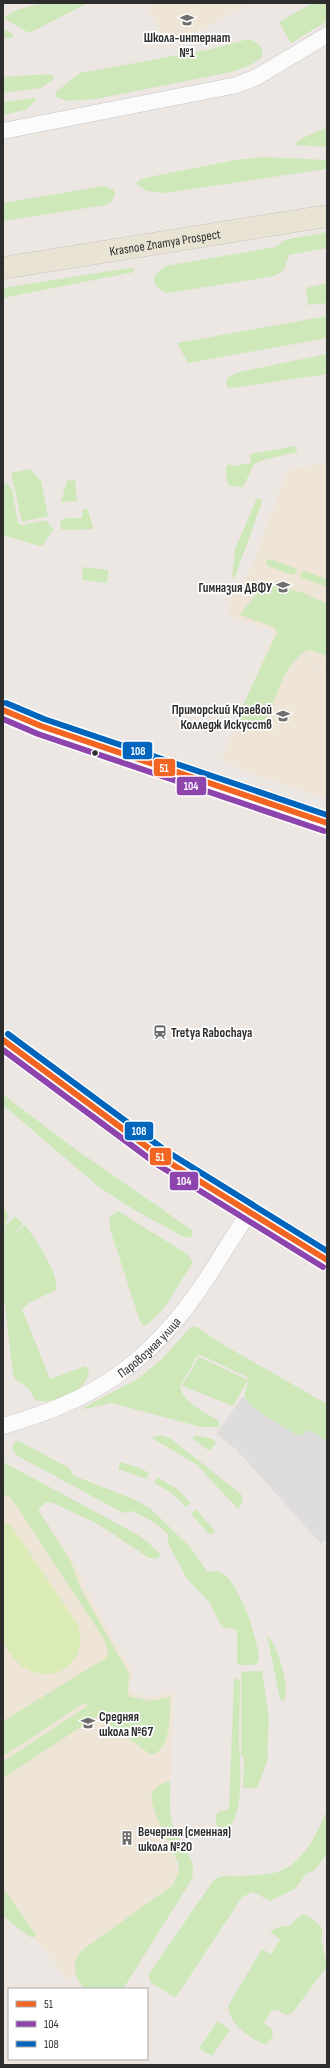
<svg xmlns="http://www.w3.org/2000/svg" width="330" height="2068" font-family="'Sofia Sans Condensed',sans-serif">
	<style>
		.industrial { fill: #dfdcde }
		.education { fill: #efe5d7 }
		.green { fill: #cee8ba }
		.pitch { fill: #daebb7 }
		.lines { fill: none; stroke-linecap: round; stroke-linejoin: round }
		.minor-casing { stroke: #c5c4c3; stroke-width: 17 }
		.secondary-casing { stroke: #c5c4c3; stroke-width: 23 }
		.primary-casing { stroke: #c6c4c3; stroke-width: 23 }
		.minor { stroke: #fcfbfb; stroke-width: 16 }
		.secondary { stroke: #fcfbfb; stroke-width: 22 }
		.primary { stroke: #e9e3d4; stroke-width: 22 }
		.bus-1-casing { stroke: #fff; stroke-width: 9 }
		.bus-2-casing { stroke: #fff; stroke-width: 9 }
		.bus-3-casing { stroke: #fff; stroke-width: 9 }
		.bus-1 { stroke: #f26522; stroke-width: 6 }
		.bus-2 { stroke: #8e44ad; stroke-width: 6 }
		.bus-3 { stroke: #0065bd; stroke-width: 6 }
		.bus-dot { fill: #2d2d2d; stroke: #fff; stroke-width: 1.5 }
		.labels { text-anchor: middle; stroke-width: 3.5; stroke-linejoin: round; paint-order: stroke }
		.poi-label { font-size: 13px; font-weight: bold; fill: #2d2d2d; stroke: #fff; text-anchor: start }
		.street-label { font-size: 13px; fill: #2d2d2d; stroke: #fff }
		.line-badge { stroke: #fff; stroke-width: 1.5 }
		.badge-label { font-size: 11px; text-anchor: middle; font-weight: bold; fill: #fff }
	</style>
	<rect width="100%" height="100%" fill="#ece7e2"/>
	<polygon class="industrial" points="242,1397 307,1422 327,1435 327,1539 321,1544 236,1449 216,1434"/>
	<g class="education">
		<polygon points="151,3 249,3 203,29 167,43 149,10"/>
		<polygon points="327,462 327,669 267,649 275,630 231,617 227,608 252,566 287,471"/>
		<polygon points="267,650 327,670 327,799 260,777 221,761"/>
		<polygon points="3,1493 35,1506 58,1539 76,1566 85,1588 133,1674 129,1691 147,1697 173,1693 171,1774 167,1834 180,1878 174,1887 68,1980 32,1935 3,1907"/>
	</g>
	<g class="green">
		<path d="M43,3h45l-59,30 -24,-14c6,-10 28,-13 38,-16z"/>
		<polygon points="313,3 327,3 327,21 291,43 279,22"/>
		<polygon points="3,29 13,34 13,38 3,39"/>
		<path d="M249,39c9,3 15,8 13,18l-11,8 -20,7 -135,27 -28,2 -12,-4v-5l24,-19 127,-23z"/>
		<polygon points="48,74 54,76 54,79 40,88 3,93 3,77"/>
		<polygon points="35,98 36,100 26,110 3,115 3,102"/>
		<polygon points="327,127 327,147 295,145 299,140"/>
		<polygon points="262,157 327,160 327,169 165,193 147,191 136,184 139,180 149,177 235,160"/>
		<polygon points="104,186 114,190 115,195 110,203 106,205 3,221 3,203"/>
		<path d="M327,232v16l-38,7 -5,15 -10,6 -106,17c-9,-2 -16,-7 -13,-18l10,-9 111,-19 9,-7z"/>
		<polygon points="129,268 134,269 134,272 3,298 3,288"/>
		<polygon points="327,283 327,303 308,305 306,288"/>
		<polygon points="327,316 327,338 188,363 177,343"/>
		<polygon points="327,354 327,374 233,388 227,387 226,383 228,377 239,372"/>
		<path d="M296,446l1,6 -34,8 -9,4 -11,23 -13,-1c-4,-5 -6,-17 -2,-22l5,2 18,-3 -1,-9z"/>
		<polygon points="30,469 41,481 48,516 22,522 11,473"/>
		<polygon points="75,480 77,501 61,502 67,481"/>
		<polygon points="6,483 12,489 18,523 22,525 46,520 49,523 49,526 54,528 43,545 39,546 3,535 3,484"/>
		<polygon points="257,498 261,499 262,502 235,577 232,578 235,549"/>
		<polygon points="87,508 93,527 92,529 63,530 60,527 61,521 65,518 82,518 82,510"/>
		<polygon points="270,559 295,568 297,571 295,574 292,575 267,566 266,560"/>
		<polygon points="83,567 108,570 107,583 82,580"/>
		<polygon points="304,571 327,579 327,587 301,578 301,573"/>
		<path d="M265,582l39,11 23,11v52l-18,-6c-34,15 -34,76 -55,80l-9,-2 -8,-6v-4l40,-86 -3,-5 -34,-12z"/>
		<polygon points="5,1096 78,1151 192,1230 192,1236 190,1238 182,1236 133,1209 99,1187 3,1105 3,1097"/>
		<path d="M3,1207c8,8 4,13 1,22l4,3 -4,-4 11,-12 8,8 -11,12 13,-11c9,12 35,49 31,65l-27,13 -7,6 28,70 36,-13 3,5c-3,22 -34,35 -54,29l-6,-11 -13,-9 -3,-6 -10,-85z"/>
		<polygon points="118,1211 187,1254 193,1262 164,1308 147,1325 143,1326 140,1321 110,1229 109,1218"/>
		<path d="M195,1326l27,18 105,60v37l-18,-11 -6,5 -5,1c-13,-9 -48,-26 -54,-40l5,-18 -48,-23 -4,1 -17,31c4,16 24,25 38,33l1,7h-18l-90,-24 -25,6 -3,-1 56,-30 22,-18 28,-31z"/>
		<polygon points="199,1357 248,1380 233,1406 182,1386"/>
		<polygon points="160,1435 170,1438 241,1494 243,1501 238,1509 197,1465 152,1438"/>
		<polygon points="195,1435 213,1439 216,1443 210,1450 208,1450 192,1438"/>
		<path d="M19,1441l50,27 5,8 57,22 19,10 41,40 17,24c5,0 9,-2 14,1 18,11 37,68 37,88l-4,4h-17l-1,-3v-31l-5,-3h-8l-4,-4 -10,-21 -23,-24 -19,-36v-9l-13,-11 -22,-12 -10,2 -105,-57c-5,-4 -6,-7 -4,-14z"/>
		<path d="M3,1462l137,74 21,18 -4,5 -8,-1 -51,-34 -47,-22 -6,1 -7,6 33,53 9,25 49,87 -1,18 1,4 19,5 22,-4c0,17 1,47 -15,57h-5l-26,-19 -13,-2 -13,-17 -95,62v-16l86,-57 -6,-1 -80,52v-35l103,-63 2,-5 -3,-12 -87,-133 -8,-11 -7,-3z"/>
		<polygon points="120,1462 140,1468 149,1473 146,1479 118,1469"/>
		<polygon points="157,1477 176,1488 191,1503 186,1507 172,1493 154,1483"/>
		<polygon points="196,1509 215,1531 210,1535 191,1514"/>
		<path d="M267,1635c10,8 24,54 17,66l-4,-2z"/>
		<polygon points="262,1671 269,1719 267,1756 269,1756 257,1788 243,1788 244,1757 241,1757 241,1672"/>
		<path d="M237,1678l3,4c0,20 -1,39 -1,59 1,22 6,72 -12,89l-6,1c-6,-6 -7,-12 -3,-19l11,-3 5,-129z"/>
		<path d="M168,1781l2,1c1,14 -2,31 3,44 7,17 25,34 19,53l-69,110h-39c-10,-14 -13,-24 -3,-38l92,-66c3,-7 7,-13 5,-21 -4,-15 -30,-56 -26,-70 1,-6 11,-11 16,-13z"/>
		<path d="M327,1808v46l-12,16 -9,4 -11,15 -25,12 -17,-9 -11,5 -64,97 -4,3 -24,-15 -1,-8 64,-93c11,-8 16,-4 29,-5 11,-1 25,-1 36,-4 26,-9 41,-41 49,-64z"/>
		<polygon points="3,1888 36,1935 36,1937 30,1937 3,1916"/>
		<path d="M302,1914c9,3 17,9 21,17l-2,8 6,25 -1,4 -34,45 -6,2 -9,-5h-5l-8,13 8,6 1,7 -6,8h-5c-15,-10 -32,-18 -34,-38l34,-57 9,5 9,-14 -10,-9 9,-4 10,-1z"/>
		<polygon points="218,2021 230,2030 212,2056 199,2048"/>
	</g>
	<path class="pitch" d="M3,1521l10,7 65,97c15,49 -49,72 -74,18 -3,-7 -1,-20 -1,-28 0,-31 0,-62 0,-94z"/>
	<g class="lines">
		<defs>
			<g id="minor">
				<polyline points="3,131 237,85 257,77 327,35"/>
				<path id="s1" d="M3,1426c78,-22 132,-52 182,-117 24,-30 42,-65 64,-96"/>
			</g>
			<polyline id="secondary" points="3,1040 162,1158 327,1260"/>
			<g id="primary">
				<path id="s2" d="M3,268l324,-52"/>
				<polyline points="3,710 41,726 327,823"/>
			</g>
		</defs>
		<use href="#minor" class="minor-casing"/>
		<use href="#secondary" class="secondary-casing"/>
		<use href="#primary" class="primary-casing"/>
		<use href="#minor" class="minor"/>
		<use href="#secondary" class="secondary"/>
		<use href="#primary" class="primary"/>
		<defs>
			<g id="bus-1">
				<polyline points="3,710 41,726 327,823"/>
				<polyline points="3,1040 162,1158 327,1260"/>
			</g>
			<g id="bus-2">
				<polyline points="3,719 38,734 324,831"/>
				<polyline points="3,1050 158,1165 323,1267"/>
			</g>
			<g id="bus-3">
				<polyline points="6,703 44,719 327,815"/>
				<polyline points="8,1034 166,1151 327,1251"/>
			</g>
		</defs>
		<use href="#bus-1" class="bus-1-casing"/>
		<use href="#bus-2" class="bus-2-casing"/>
		<use href="#bus-3" class="bus-3-casing"/>
		<use href="#bus-1" class="bus-1"/>
		<use href="#bus-2" class="bus-2"/>
		<use href="#bus-3" class="bus-3"/>
	</g>
	<defs>
		<symbol id="school-bare" viewBox="-9 -9 18 18"><path d="M0-5L7-2L0 1L-7-2ZM-4 1L0 2.5L4 1V4Q0 6-4 4Z" fill="#706e6c" stroke="#fff" stroke-width="2.5" paint-order="stroke"/></symbol>
		<symbol id="university-bare" viewBox="-9 -9 18 18"><path d="M0-5L7-2L0 1L-7-2ZM-4 1L0 2.5L4 1V4Q0 6-4 4Z" fill="#706e6c" stroke="#fff" stroke-width="2.5" paint-order="stroke"/></symbol>
		<symbol id="station-bare" viewBox="-9 -9 18 18"><path d="M-3-6H3Q5-6 5-4V2Q5 4 3 4L4.5 6H3L1.5 4h-3L-3 6H-4.5L-3 4Q-5 4-5 2V-4Q-5-6-3-6ZM-3.5-4v3h7v-3ZM-3.5 1v1.5H-2V1ZM2 1v1.5H3.5V1Z" fill="#706e6c" stroke="#fff" stroke-width="2.5" paint-order="stroke"/></symbol>
		<symbol id="building-bare" viewBox="-9 -9 18 18"><path d="M-4-6H4V6H1V3H-1V6H-4ZM-2.5-4.3h1.7v1.8h-1.7ZM.8-4.3h1.7v1.8H.8ZM-2.5-1h1.7V.8h-1.7ZM.8-1h1.7V.8H.8Z" fill="#706e6c" stroke="#fff" stroke-width="2.5" paint-order="stroke"/></symbol>
	</defs>
	<g fill-rule="evenodd">
		<use href="#school-bare" x="177" y="10" width="20" height="20"/>
		<use href="#school-bare" x="273" y="577" width="20" height="20"/>
		<use href="#university-bare" x="273" y="706" width="20" height="20"/>
		<use href="#station-bare" x="150" y="1022" width="20" height="20"/>
		<use href="#school-bare" x="78" y="1713" width="20" height="20"/>
		<use href="#building-bare" x="117" y="1828" width="20" height="20"/>
	</g>
	<circle class="bus-dot" cx="95" cy="753" r="3.5"/>
	<g class="labels">
		<g class="poi-label">
			<text x="187" y="42" text-anchor="middle">Школа-интернат<tspan x="187" dy="15">№1</tspan></text>
			<text x="272" y="592" text-anchor="end">Гимназия ДВФУ</text>
			<text x="272" y="714" text-anchor="end">Приморский Краевой<tspan x="272" dy="15">Колледж Искусств</tspan></text>
			<text x="171" y="1037">Tretya Rabochaya</text>
			<text x="99" y="1721">Средняя<tspan x="99" dy="15">школа №67</tspan></text>
			<text x="138" y="1836">Вечерняя (сменная)<tspan x="138" dy="15">школа №20</tspan></text>
		</g>
		<g class="street-label">
			<text dy="5" stroke="none"><textPath href="#s2" startOffset="164">Krasnoe Znamya Prospect</textPath></text>
			<text dy="5" stroke="none"><textPath href="#s1" startOffset="168">Паровозная улица</textPath></text>
		</g>
	</g>
	<g class="line-badge">
		<rect x="122" y="741" width="31" height="19" rx="4" fill="#0065bd"/>
		<rect x="153" y="758" width="23" height="19" rx="4" fill="#f26522"/>
		<rect x="176" y="776" width="31" height="20" rx="4" fill="#8e44ad"/>
		<rect x="124" y="1121" width="30" height="20" rx="4" fill="#0065bd"/>
		<rect x="149" y="1147" width="23" height="19" rx="4" fill="#f26522"/>
		<rect x="169" y="1171" width="30" height="20" rx="4" fill="#8e44ad"/>
	</g>
	<g class="badge-label">
		<text x="138" y="755">108</text>
		<text x="164" y="772">51</text>
		<text x="191" y="790">104</text>
		<text x="139" y="1135">108</text>
		<text x="160" y="1161">51</text>
		<text x="184" y="1185">104</text>
	</g>
	<rect width="330" height="2068" fill="none" stroke="#2d2d2d" stroke-width="8"/>
	<rect x="8" y="1988" width="140" height="72" fill="#ffffff" stroke="#ababab"/>
	<rect x="16" y="2001" width="20" height="6" fill="#f26522" stroke="#ababab"/>
	<text x="44" y="2008" font-size="12" fill="#2d2d2d">51</text>
	<rect x="16" y="2021" width="20" height="6" fill="#8e44ad" stroke="#ababab"/>
	<text x="44" y="2028" font-size="12" fill="#2d2d2d">104</text>
	<rect x="16" y="2041" width="20" height="6" fill="#0065bd" stroke="#ababab"/>
	<text x="44" y="2048" font-size="12" fill="#2d2d2d">108</text>
</svg>
